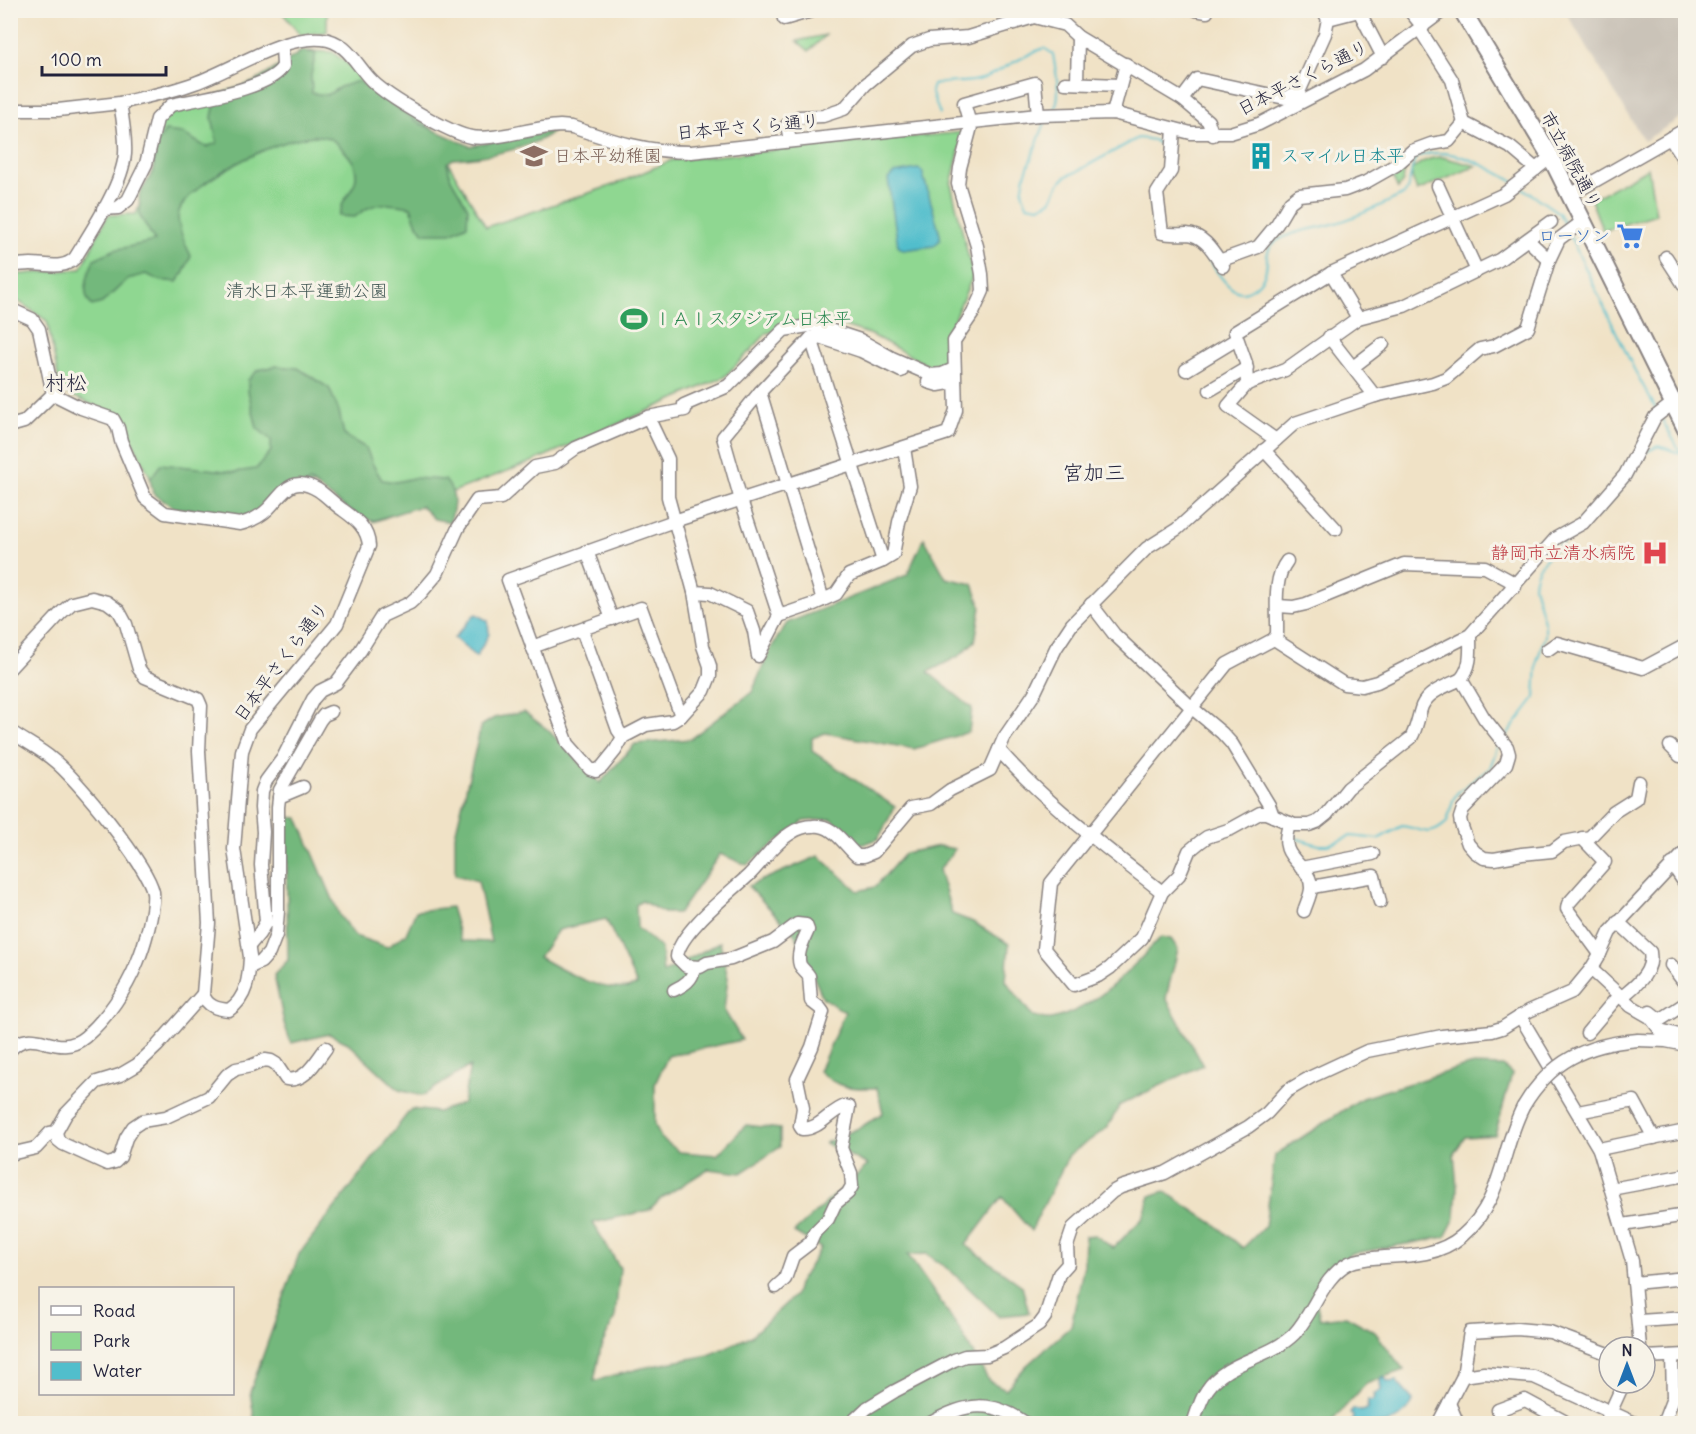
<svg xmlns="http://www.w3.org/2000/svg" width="1696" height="1434" font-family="Delius,'Klee One',sans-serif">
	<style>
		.industrial { fill: #cac3b8 }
		.green { fill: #8fd791; stroke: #587c66; stroke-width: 1.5 }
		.forest { fill: #73b87b; stroke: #4a6d5b; stroke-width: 1.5; fill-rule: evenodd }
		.water { fill: #51becc; stroke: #3a7084; stroke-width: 1.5 }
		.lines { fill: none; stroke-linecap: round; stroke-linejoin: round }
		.stream { stroke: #51becc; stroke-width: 2 }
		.minor-casing { stroke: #898280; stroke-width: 15 }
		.major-casing { stroke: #898280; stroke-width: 20 }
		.minor { stroke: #fff; stroke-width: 12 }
		.major { stroke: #fff; stroke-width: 16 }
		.minor-bridge-casing { stroke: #898280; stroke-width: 15; stroke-linecap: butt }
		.minor-bridge { stroke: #fff; stroke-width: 12 }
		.labels { text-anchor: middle; stroke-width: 6; stroke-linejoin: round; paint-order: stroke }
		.street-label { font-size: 18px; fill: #22223b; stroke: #f7f3e8 }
		.education-label { font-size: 18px; fill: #785e54; stroke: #f7f3e8; text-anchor: start }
		.culture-label { font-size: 18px; fill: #0d838f; stroke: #f7f3e8; text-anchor: start }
		.shop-label { font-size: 18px; fill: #366cbe; stroke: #f7f3e8; text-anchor: end }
		.park-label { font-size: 18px; fill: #435855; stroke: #f7f3e8 }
		.leisure-label { font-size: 18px; fill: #27864d; stroke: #f7f3e8; text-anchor: start }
		.health-label { font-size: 18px; fill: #be3a42; stroke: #f7f3e8; text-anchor: end }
		.quarter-label { font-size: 21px; fill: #22223b; stroke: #f7f3e8 }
	</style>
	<rect width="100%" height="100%" fill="#f7f3e8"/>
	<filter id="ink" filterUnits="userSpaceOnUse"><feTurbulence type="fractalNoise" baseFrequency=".0167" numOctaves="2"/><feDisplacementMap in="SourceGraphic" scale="12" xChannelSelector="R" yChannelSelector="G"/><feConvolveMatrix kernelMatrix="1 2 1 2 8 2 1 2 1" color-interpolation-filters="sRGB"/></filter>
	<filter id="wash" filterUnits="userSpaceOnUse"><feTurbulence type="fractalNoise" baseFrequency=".008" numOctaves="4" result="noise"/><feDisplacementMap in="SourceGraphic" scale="24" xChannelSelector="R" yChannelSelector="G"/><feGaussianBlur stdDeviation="1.35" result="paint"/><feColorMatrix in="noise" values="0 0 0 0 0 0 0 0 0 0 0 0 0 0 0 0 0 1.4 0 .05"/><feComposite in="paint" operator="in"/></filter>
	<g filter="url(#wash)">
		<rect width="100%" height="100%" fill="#f0e2c6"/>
		<polygon class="industrial" points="1565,11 1685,11 1685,115 1644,141"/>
		<g class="green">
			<polygon points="281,11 327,11 327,32 300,35"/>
			<polygon points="826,35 809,51 797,41"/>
			<polygon points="300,51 332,52 444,138 446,159 486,227 616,184 672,160 964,132 951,184 973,276 945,339 944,364 927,365 872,335 826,320 767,333 752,349 752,352 749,352 724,377 534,461 374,522 327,480 238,511 162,501 131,438 123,418 61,391 47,321 11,296 11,275 81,269 108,215 136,214 153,168 154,126 176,110 289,69"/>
			<path d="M1442,157l34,9 -59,25 -5,-14v-7c9,-9 17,-12 30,-13z"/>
			<polygon points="1406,163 1403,181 1398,189 1390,172"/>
			<polygon points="1648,168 1656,214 1603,231 1591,200"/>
		</g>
		<g class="forest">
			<path d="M302,51l14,2 -5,22 1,18 15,2 13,-8 18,-6 63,43 49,22 84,-15c-21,18 -74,27 -101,28l-6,4 4,16 17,29 -1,17 -16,8h-27l-9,-13 -4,-13c-23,-4 -37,-7 -56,10l-16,-1c2,-4 2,-9 4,-13 5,-10 14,-18 13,-29 0,-9 -4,-14 -9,-20 -6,-7 -13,-15 -22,-17 -30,-9 -137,44 -146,75 -4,11 7,34 12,44l-8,18 -6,8 -18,-2 -13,-6 -18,5 -26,24 -10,3c-13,-14 -3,-32 2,-47l20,-9 41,-9 -15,-25 -1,-21 15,-25 1,-23 10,-16 17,2 24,14 11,-4 -5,-26 3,-14 21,-9z"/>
			<path d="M276,366l22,2 31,20 10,23 5,24 22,13 7,17 9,15 14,2 17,-4 32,2c12,14 10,25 5,42l-16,-3 -13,-13 -49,15 -17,-7 -45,-32 -59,35h-20l-28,-7 -29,-2 -21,-15 -3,-14 11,-15 74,8 21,-3 15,-18v-11l-14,-12 -9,-37v-11l10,-10z"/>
			<path d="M924,538l22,40 27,6 8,23 -6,34 -16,15 -31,16 44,36 -3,24 -55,17 -89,-16 -13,5v13l83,56 -17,32 -14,5h-9l-23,-25 -28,2 -57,44 -27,-11 -41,59h-15l-22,-12 -6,4 1,23 24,20 2,25 57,-31 8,36 -4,32 18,30 -74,16 -13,28v40l6,14 19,14 37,3 29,-30 34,4v18l-39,26 -33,-4 -48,30 -11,11 -56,13 27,45 -5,49 -14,30 -7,34 48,-13 67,-13 42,-19 44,-41 3,-11 23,-36 -27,-16 74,-67 -43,-22 36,-16 22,-14 -6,-25c-27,0 -37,2 -58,-17l26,-59 -22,-14 -27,-62 -48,-50 71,-30 39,35 17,-4 30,-34 34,-7 16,3 -16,21 13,44 21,8 36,22 -3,37 27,36c6,1 13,3 18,2 44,-9 81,-51 110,-82l10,2 7,10 -12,49 37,67 -83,40 -13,23 -38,27 -38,76 -29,-34 -36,48 56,41 7,27 -31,3 -46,-44 -25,-18 -19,1 51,74 30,52 17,8 20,-23 45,-40 13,-61 1,-29 10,-1 18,13 30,-30 7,-22 14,-5 52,34 27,23 22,-22 10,-71 87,-57 107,-33 34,1 9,8 -17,61 -30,2 -11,16 3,35 -2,30 -10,19 -95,17 -36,37 6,28 26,-3 29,16 29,38 -38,14 -36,39 -1075,1 -5,-32 49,-138 112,-145 27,3 25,-9 7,-37 -48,30 -23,-6 -51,-47 -19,-9 -38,9 -7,-20 -10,-48 14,-15 -2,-143 12,1 42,98 15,20 32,11 19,-13 10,-23 35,-4 10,34 30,1 -13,-61 -23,-6v-40l26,-109 13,-8 30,-6 23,17 53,54 35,-39 55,-5 62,-47 19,-44 16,-25 120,-48zM606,919l31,66c-27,13 -74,-14 -98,-28l19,-27z"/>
		</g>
		<g class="water">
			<polygon points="918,169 922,171 940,234 940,240 934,246 903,250 898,246 888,179 894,173"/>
			<polygon points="476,614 488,621 489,634 476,657 454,638 474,615"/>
			<path d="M1384,1376l3,5 5,1 3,-2 18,20c-2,12 -19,22 -31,24 -9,1 -20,0 -30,-1l1,-7 -3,-3 4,-4 7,2 6,-2 1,-9 4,1 3,-3 -1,-4 7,-4 -1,-10z"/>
		</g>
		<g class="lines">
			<g class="stream">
				<path d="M940,114l-9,-23 2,-6c17,-5 33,0 51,-7 20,-9 38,-22 60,-30l9,6c2,16 10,43 0,57"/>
				<path d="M1046,120l-21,55 -3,17 5,13 12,2 12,-6c6,-12 8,-24 23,-28l64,-35 16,2 6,5 6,14"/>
				<polyline points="1521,187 1559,213 1566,228"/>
				<path d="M1152,198c-1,16 -1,47 21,48 8,0 12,-6 23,-4 12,12 28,49 45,50 4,0 9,-2 12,-4 26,-19 2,-36 27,-49 17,-9 35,-10 53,-15 25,-7 48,-19 72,-30 7,-12 4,-25 11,-37 33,-13 69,8 98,25"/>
				<polyline points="1570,236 1634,369 1657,411"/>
				<polyline points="1661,418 1686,462"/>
				<polyline points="1597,516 1626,483 1646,452 1658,446 1680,453"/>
				<path d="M1506,736l29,-38 2,-37 8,-25v-11l-11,-39c0,-23 25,-42 43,-53"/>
				<path d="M1291,837l28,8h9l23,-9 27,3 24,-13c20,2 26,14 45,-4l6,-22 4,-7 33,-25 8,-23"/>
			</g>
		</g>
	</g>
	<g filter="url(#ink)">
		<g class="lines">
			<defs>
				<g id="minor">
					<polyline points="782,10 784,19 815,10"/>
					<polyline points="1196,10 1207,12 1206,10"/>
					<polyline points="1409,10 1423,27"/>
					<polyline points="1328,19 1359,11 1383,57"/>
					<polyline points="1420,30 1452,80 1464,123 1510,147 1536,169"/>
					<polyline points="1065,83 1120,85"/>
					<polyline points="1077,83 1078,37"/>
					<polyline points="1182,99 1197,79 1285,98 1299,92"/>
					<polyline points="1299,100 1299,92 1325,34 1328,19 1323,10"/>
					<polyline points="10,110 58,110 120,103"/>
					<polyline points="1113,113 1126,64"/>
					<polyline points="970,124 964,103 1035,83 1038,115"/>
					<path d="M1174,129l-3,42 -14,22 5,40c9,2 16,1 25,1 18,1 27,19 36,32"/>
					<polyline points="1670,138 1686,163"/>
					<polyline points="790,141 787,125 799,117 823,116 844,109 865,85 912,46 929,40 968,37 1034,17 1065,25 1078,37 1182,99 1208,121 1213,135"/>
					<polyline points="1438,186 1477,271"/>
					<polyline points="1570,195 1686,129"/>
					<path d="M103,209l15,-1 10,-8 18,-36 11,-45 14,-14c26,-6 100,-16 112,-39l-1,-20"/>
					<polyline points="1528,240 1549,260"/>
					<polyline points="1666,257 1686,288"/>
					<polyline points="1219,261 1258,247 1277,224 1290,202 1299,195 1345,190 1366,182 1396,165 1412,151 1431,144 1449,141 1464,123"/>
					<path d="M10,266c7,-1 14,-2 21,-2 16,0 32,6 44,-6 17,-28 47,-72 50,-104 1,-17 -2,-34 -5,-51 25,-6 51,-11 75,-20 37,-13 88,-48 127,-44 25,2 34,26 50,42 16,16 77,52 99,56 24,4 62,-10 89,-11l12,1c41,14 75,25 119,25l347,-37 75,-2 78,20h39l29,-9 105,-54 80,-60"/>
					<polyline points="1331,273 1358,318"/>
					<path d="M10,309l22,10 7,10 14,65 28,14 32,11 5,9 3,13 24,57 20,15 75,11c11,-3 20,-7 28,-15 16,-16 23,-35 50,-19 9,6 16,14 25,20 14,10 25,19 26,36l-32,78 -87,105 -8,22 -8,98 16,108c-1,20 -3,41 -21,53 -11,-1 -22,-3 -26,-16l6,-71 -10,-172 2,-45 -3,-7 -53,-22 -6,-8 -13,-45 -7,-13 -12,-9 -15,-4 -20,5 -11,10 -51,55"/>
					<polyline points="1329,337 1375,396"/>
					<polyline points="811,338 883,561"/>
					<polyline points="1353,367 1383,344"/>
					<polyline points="1186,370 1237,339"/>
					<polyline points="928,382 938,385 955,382"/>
					<polyline points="1247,384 1285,370 1358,318 1404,306 1499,260 1551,222"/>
					<polyline points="1210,390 1247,368"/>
					<polyline points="760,392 823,600"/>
					<polyline points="648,417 668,459 668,497 694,592 703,646 710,666 710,676 704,691 681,716 673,721 646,725 623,737 615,751 602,767 596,771 590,769 568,744 508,580 674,521 948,433 956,410 954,341 973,313 983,291 982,274 977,246 958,184 960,168 972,123"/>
					<polyline points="10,426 24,422 53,394"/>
					<polyline points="1276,440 1228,406 1247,384 1246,363 1235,332 1331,273 1504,194 1551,157"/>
					<polyline points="1264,450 1336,529"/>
					<polyline points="587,551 612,619"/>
					<polyline points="694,592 710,593 747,611 754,631 758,656 779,616 741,500 723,437 760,392 811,338 816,336 861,351 901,371"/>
					<polyline points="1091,604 1114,634 1191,707 1222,733 1232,744 1269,805 1273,816"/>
					<polyline points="1278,606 1293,607 1306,604 1404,564 1485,567 1509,580 1515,587"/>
					<polyline points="779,616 814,604 836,594 849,575 883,561 893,555 899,522 910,486 904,448"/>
					<polyline points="582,630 618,730 623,737"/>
					<path d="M1470,635c0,16 2,31 -9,44 -14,7 -32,12 -39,27 -4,11 -5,22 -11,32l-63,50 -21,26 -10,8 -8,3h-15l-28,-12h-6l-29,16 -24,8 -7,5 -11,9 -10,24 -17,17 -20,46 -32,30 -12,8 -24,9 -30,-36 7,-66 176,-219 47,-25 70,45 18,2 15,-4 93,-47 86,-97 27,-15 42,-48 30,-58 18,-14 13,-6"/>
					<path d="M1274,639l3,-5c1,-22 -5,-54 10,-73"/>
					<polyline points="532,647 641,608 681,716"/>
					<polyline points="1547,650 1557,643 1643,668 1686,645"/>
					<polyline points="1461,679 1484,718 1507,747 1509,754 1506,764 1463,809 1460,818 1461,824 1468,844 1475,852 1484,858 1494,859 1522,854 1552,851 1564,842 1590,837 1614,812 1636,798 1639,782"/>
					<path d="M10,731c14,10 29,17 42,28 23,17 96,107 101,133 2,17 -9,55 -16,71 -11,27 -30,55 -52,74 -29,24 -51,-14 -75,13"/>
					<polyline points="1670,746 1680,756 1686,754"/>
					<path d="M999,750c46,53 108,98 163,142"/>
					<polyline points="279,797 303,787"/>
					<path d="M1290,823c-16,38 22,40 21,65 0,7 -5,16 -7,23"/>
					<polyline points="1582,838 1605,862 1568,904 1567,909 1600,954"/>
					<polyline points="1672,864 1686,885"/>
					<polyline points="1301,868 1373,854"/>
					<polyline points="1312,887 1374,876 1380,902"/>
					<path d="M1618,922l32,30c4,20 -14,33 -28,45"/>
					<polyline points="249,946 259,934 266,922 261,865 263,832 261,808 262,791 266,781 283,758 313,699 320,691 336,683 360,651 382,616 410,603 421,593 437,574 458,528 477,500 501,498 535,467 555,463 576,448 648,417 685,410 684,405 728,386 784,330 814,325 860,340 892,358 931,375 942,374 954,369"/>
					<polyline points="1671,965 1686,985"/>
					<polyline points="250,967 261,962 269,953 276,935 278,911 278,807 280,790 320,720 324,715 331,712"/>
					<polyline points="1591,969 1631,1006 1650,1017 1660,1030 1686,1037"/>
					<path d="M674,990c10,-5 19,-10 20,-22"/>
					<path d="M203,994l-46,52 -20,19 -17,10 -23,7 -31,32 -10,18 2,8 5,4 44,20 8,-2 5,-5 6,-19 7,-11 9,-6 24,-4 43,-20 18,-22 9,-6 15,-3 14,-6 6,1 5,3 10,15c19,4 30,-18 40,-31"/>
					<polyline points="1650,1012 1660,1020 1686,1003"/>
					<polyline points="1520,1016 1599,1149 1632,1261 1640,1347"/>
					<polyline points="1587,1033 1619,995"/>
					<polyline points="1638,1040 1666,1041 1686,1045"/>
					<polyline points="1578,1112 1634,1101 1654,1138"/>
					<polyline points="1599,1149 1686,1131"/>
					<polyline points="10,1154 36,1148 50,1133 56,1132"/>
					<polyline points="1611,1189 1686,1175"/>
					<polyline points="1623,1225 1686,1215"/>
					<polyline points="1634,1283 1686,1278"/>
					<path d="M776,1287l9,-8 8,-23 17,-13 5,-11 13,-13 7,-15 13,-11 4,-7 -1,-13 -10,-25 8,-41 -4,-1c-15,5 -26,24 -43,23l-2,-3 3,-18 -6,-29 15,-32 11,-35 -3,-4 -9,-7 -2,-25c-2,-4 -7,-7 -9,-11 -4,-12 4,-25 8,-35l-2,-5 -9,-1 -24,18 -42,17 -24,4 -7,4 -14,-1 -9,-9c1,-24 55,-66 72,-82 14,-14 25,-32 42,-42 6,-4 15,-7 22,-7 21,-2 30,18 44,30h7l10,-4 37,-44 20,-4 19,-14 40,-20 14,-32 30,-44 22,-46 16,-24 75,-76 30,-19 118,-106 80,-27 58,-13 13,-5 34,-29 14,-3 34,-18 21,-68 10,-21 23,-17"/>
					<polyline points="1639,1321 1686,1318"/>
					<polyline points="1645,1357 1686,1355"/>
					<polyline points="1463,1376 1484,1373 1534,1377 1637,1424"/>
					<polyline points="1449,1403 1458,1424"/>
					<polyline points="850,1424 867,1408 895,1391 954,1360 965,1356 987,1355 1004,1348 1039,1325 1045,1317 1059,1274 1068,1264 1067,1246 1073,1228 1112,1192 1121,1187 1165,1173 1248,1127 1267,1113 1287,1091 1311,1077 1367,1051 1442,1036 1492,1031 1502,1028 1529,1011 1572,992 1591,969 1600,954 1610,932 1686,851"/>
					<path d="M929,1424c36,-22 63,-25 98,0"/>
					<path d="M1193,1424c4,-12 7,-24 14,-34 20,-30 62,-31 87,-56 20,-21 28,-57 55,-71 11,-5 24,-5 36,-6 27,-1 55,-2 77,-21 41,-35 38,-84 61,-129"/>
					<polyline points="1438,1424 1463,1376 1470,1332 1517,1329 1550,1332 1609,1354"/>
					<polyline points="1504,1424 1498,1410 1525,1400 1564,1421 1563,1424"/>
					<polyline points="1605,1424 1621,1389 1621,1383"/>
					<polyline points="1663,1424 1673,1398 1672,1356"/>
				</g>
				<polyline id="major" points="1462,10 1551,157 1686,429"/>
			</defs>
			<use href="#minor" class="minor-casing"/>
			<use href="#major" class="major-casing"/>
			<use href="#minor" class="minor"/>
			<use href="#major" class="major"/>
			<defs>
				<path id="minor-bridge" d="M1523,1107c27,-46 63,-63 115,-67"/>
			</defs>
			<use href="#minor-bridge" class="minor-bridge-casing"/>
			<use href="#minor-bridge" class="minor-bridge"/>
		</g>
	</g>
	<defs>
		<symbol id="school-bare" viewBox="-9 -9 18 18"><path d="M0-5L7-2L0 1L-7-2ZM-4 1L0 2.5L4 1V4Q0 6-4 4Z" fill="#8d6e63" stroke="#f7f3e8" stroke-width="2.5" paint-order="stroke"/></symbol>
		<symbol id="building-bare" viewBox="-9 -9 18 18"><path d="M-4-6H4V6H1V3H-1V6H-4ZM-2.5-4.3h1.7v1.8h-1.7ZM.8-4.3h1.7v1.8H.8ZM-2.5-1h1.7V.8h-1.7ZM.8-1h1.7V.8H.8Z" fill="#0f9aa8" stroke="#f7f3e8" stroke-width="2.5" paint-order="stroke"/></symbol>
		<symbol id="supermarket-bare" viewBox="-9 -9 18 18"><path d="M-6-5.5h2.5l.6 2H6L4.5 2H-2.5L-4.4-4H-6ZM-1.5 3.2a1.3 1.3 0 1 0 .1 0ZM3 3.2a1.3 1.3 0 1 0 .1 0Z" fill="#3f7fe0" stroke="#f7f3e8" stroke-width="2.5" paint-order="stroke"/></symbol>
		<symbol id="stadium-bare" viewBox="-9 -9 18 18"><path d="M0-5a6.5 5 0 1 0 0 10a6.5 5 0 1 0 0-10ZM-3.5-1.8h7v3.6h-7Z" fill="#2e9e5b" stroke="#f7f3e8" stroke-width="2.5" paint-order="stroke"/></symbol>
		<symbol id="hospital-bare" viewBox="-9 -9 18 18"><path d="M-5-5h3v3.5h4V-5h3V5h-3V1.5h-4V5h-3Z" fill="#e0444e" stroke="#f7f3e8" stroke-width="2.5" paint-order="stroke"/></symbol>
	</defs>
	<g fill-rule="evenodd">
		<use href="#school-bare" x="515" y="137" width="38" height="38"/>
		<use href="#building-bare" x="1242" y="137" width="38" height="38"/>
		<use href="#supermarket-bare" x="1611" y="217" width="38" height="38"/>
		<use href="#stadium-bare" x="615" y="300" width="38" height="38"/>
		<use href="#hospital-bare" x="1636" y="534" width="38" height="38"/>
	</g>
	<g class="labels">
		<g class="street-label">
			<text transform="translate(1303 78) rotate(-27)" y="6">日本平さくら通り</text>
			<text transform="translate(748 127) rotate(-5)" y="6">日本平さくら通り</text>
			<text transform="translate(1571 160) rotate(62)" y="6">市立病院通り</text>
			<text transform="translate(281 662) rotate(-53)" y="6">日本平さくら通り</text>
		</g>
		<g class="education-label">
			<text x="554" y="162">日本平幼稚園</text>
		</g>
		<g class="culture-label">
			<text x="1281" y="162">スマイル日本平</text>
		</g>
		<g class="shop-label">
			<text x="1610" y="242">ローソン</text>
		</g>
		<g class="park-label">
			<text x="307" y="297">清水日本平運動公園</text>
		</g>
		<g class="leisure-label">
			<text x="654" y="325">ＩＡＩスタジアム日本平</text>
		</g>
		<g class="health-label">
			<text x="1635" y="559">静岡市立清水病院</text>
		</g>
		<g class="quarter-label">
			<text x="66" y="390">村松</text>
			<text x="1094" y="480">宮加三</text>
		</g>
	</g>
	<rect width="1696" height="1434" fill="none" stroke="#f7f3e8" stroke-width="36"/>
	<rect x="39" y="1287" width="195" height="108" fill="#f7f3e8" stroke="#a29fa3" stroke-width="1.5"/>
	<rect x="51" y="1306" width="30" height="9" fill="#ffffff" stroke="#a29fa3" stroke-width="1.5"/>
	<text x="93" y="1317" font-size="18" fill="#22223b">Road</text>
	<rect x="51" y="1332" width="30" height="18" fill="#8fd791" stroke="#a29fa3" stroke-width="1.5"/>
	<text x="93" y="1347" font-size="18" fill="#22223b">Park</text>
	<rect x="51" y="1362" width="30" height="18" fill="#51becc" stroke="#a29fa3" stroke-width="1.5"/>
	<text x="93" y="1377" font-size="18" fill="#22223b">Water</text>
	<g transform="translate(1627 1365)"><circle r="28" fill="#f7f3e8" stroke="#a29fa3" stroke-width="1.5"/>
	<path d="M0-4.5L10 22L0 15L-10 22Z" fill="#1f6fb2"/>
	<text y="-9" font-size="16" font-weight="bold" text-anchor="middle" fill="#22223b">N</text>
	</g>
	<path d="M42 66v9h124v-9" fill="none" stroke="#22223b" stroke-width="3"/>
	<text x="51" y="66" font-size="18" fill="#22223b" stroke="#f7f3e8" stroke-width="4.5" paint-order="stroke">100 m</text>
</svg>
